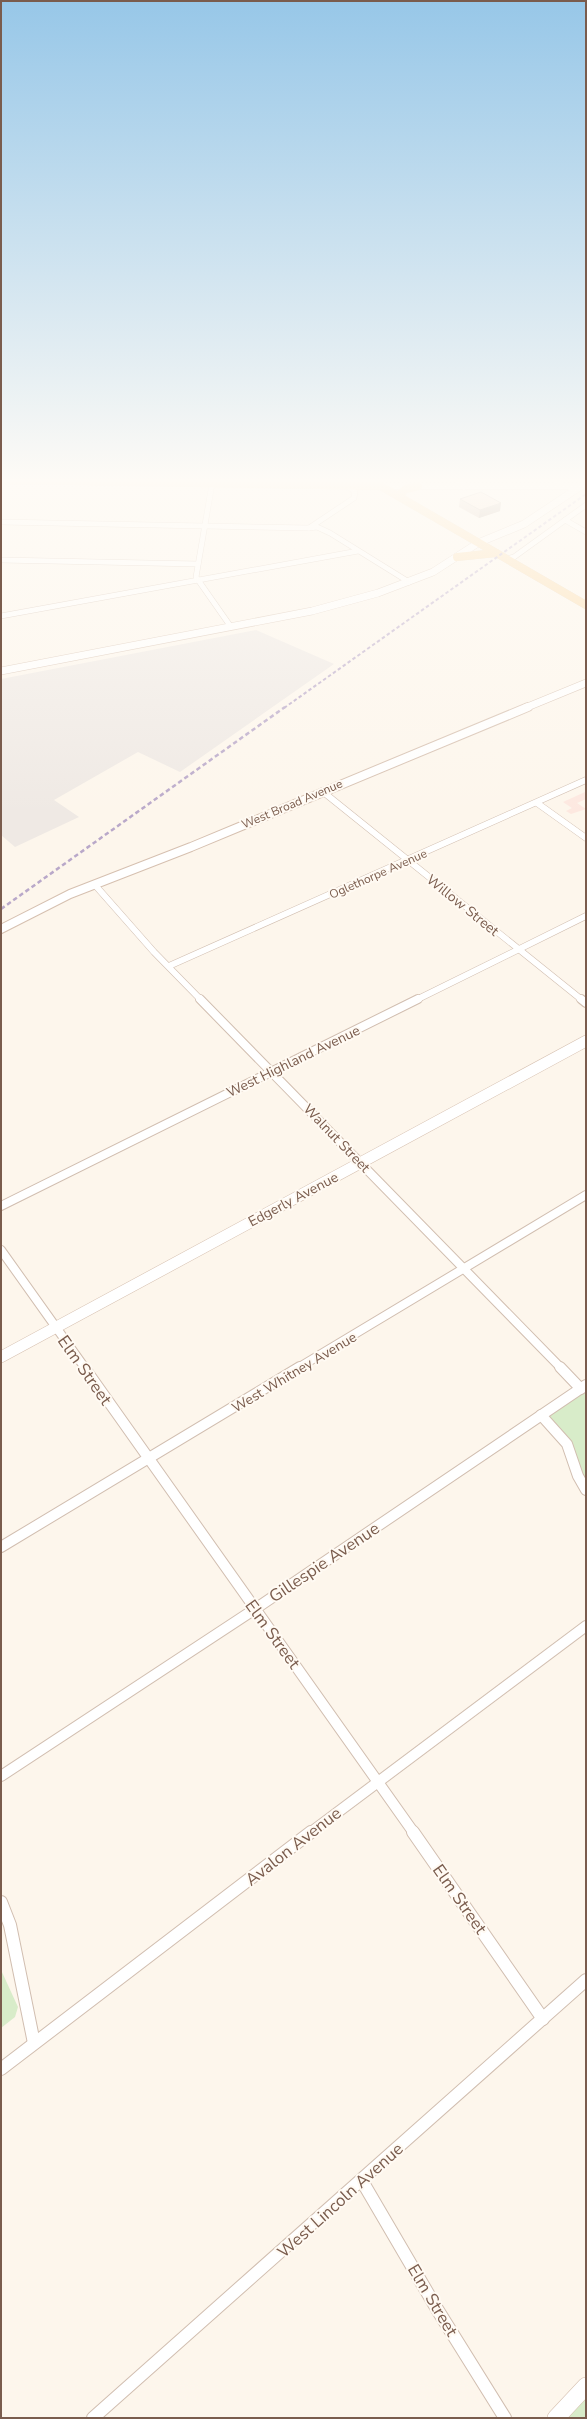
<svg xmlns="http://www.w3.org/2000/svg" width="587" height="2419" font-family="'Nunito Sans',sans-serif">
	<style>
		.commercial { fill: #fde8e0 }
		.industrial { fill: #efe9e4 }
		.green { fill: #d8ecc9 }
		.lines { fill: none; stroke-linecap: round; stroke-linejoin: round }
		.street-far4-casing { stroke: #d1beb0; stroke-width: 6 }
		.street-far3-casing { stroke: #d1beb0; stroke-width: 7 }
		.street-far2-casing { stroke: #d1beb0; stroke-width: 10 }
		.street-far1-casing { stroke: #d1beb0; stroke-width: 12 }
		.street-casing { stroke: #d1beb0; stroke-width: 14 }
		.secondary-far3-casing { stroke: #d6c0b0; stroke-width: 8 }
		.secondary-far2-casing { stroke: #d6c0b0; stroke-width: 10 }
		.secondary-far1-casing { stroke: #d6c0b0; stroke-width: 12 }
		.secondary-casing { stroke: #d6c0b0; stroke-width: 18 }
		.primary-casing { stroke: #dad1cd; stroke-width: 8 }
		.street-far4 { stroke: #fff; stroke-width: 5 }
		.street-far3 { stroke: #fff; stroke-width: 6 }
		.street-far2 { stroke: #fff; stroke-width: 8 }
		.street-far1 { stroke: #fff; stroke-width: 10 }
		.street { stroke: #fff; stroke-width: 12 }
		.secondary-far3 { stroke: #fff; stroke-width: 7 }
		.secondary-far2 { stroke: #fff; stroke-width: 8 }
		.secondary-far1 { stroke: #fff; stroke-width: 11 }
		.secondary { stroke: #fff; stroke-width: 17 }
		.primary { stroke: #fbd9a5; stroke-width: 8 }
		.rail-far1 { stroke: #b9a8c9; stroke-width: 2; stroke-dasharray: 3.5 2.5; stroke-linecap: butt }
		.rail { stroke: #b9a8c9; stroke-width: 2.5; stroke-dasharray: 4.5 3; stroke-linecap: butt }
		.wall { fill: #d1b7a8 }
		.shaded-wall { fill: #aa9588 }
		.building { fill: #f3d5c3; stroke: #aa9588 }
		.labels { text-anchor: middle; stroke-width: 4; stroke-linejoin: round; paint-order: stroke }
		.far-street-label { font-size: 12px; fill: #7a5c4d; stroke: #fffaf3 }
		.street-label { font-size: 14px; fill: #7a5c4d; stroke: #fffaf3 }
		.near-street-label { font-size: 17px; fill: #7a5c4d; stroke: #fffaf3 }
	</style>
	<rect width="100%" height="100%" fill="#fdf6ec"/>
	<polygon class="commercial" points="585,792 586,799 577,803 586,809 571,814 566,811 572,808 563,802"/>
	<g class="industrial">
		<polygon points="447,477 586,477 580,482 458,483"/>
		<polygon points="256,630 334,664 180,772 138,752 54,800 79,817 15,847 1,835 1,679"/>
	</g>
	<g class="green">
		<polygon points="586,1387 586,1487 570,1449 543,1416"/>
		<polygon points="1,1970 18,2007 15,2017 1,2028"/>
		<polygon points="586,2396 586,2418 565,2418"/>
	</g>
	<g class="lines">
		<defs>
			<g id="street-far4">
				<polyline points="453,477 464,487"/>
				<polyline points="549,477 564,486"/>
				<polyline points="212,484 196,577 231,627"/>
				<polyline points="565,520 586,532"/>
				<polyline points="1,522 309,528 354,498 355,492 348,486"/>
				<polyline points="309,528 317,527 330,533 409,582"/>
				<polyline points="507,559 514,557 586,505"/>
				<polyline points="1,560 198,564"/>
				<polyline points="1,616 358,551"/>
			</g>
			<g id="street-far3">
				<polyline points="322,791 582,1000"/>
				<polyline points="537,803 586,838"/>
				<polyline points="95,885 154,952 201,1000"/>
				<polyline points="169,966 586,780"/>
				<polyline points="416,1000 586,916"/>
			</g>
			<g id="street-far2">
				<polyline points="200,999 561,1368"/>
				<polyline points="581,999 586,1003"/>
				<polyline points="1,1206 418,999"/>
				<polyline points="1,1250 85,1368"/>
				<polyline points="298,1368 586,1195"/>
			</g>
			<g id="street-far1">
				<polyline points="84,1367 414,1833"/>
				<polyline points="560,1367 581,1389"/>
				<polyline points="541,1415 567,1444 578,1476 586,1490"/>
				<polyline points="1,1547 300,1367"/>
				<polyline points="1,1776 255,1609 586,1385"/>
				<polyline points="310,1833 586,1626"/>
			</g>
			<g id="street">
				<polyline points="413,1832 543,2019"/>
				<polyline points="1,1902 10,1925 34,2043"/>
				<polyline points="1,2069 311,1832"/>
				<polyline points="362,2181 437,2309 505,2418"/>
				<polyline points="93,2418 586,1980"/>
			</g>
			<g id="secondary-far3">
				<polyline points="381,486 581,486"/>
				<polyline points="1,671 312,611 378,593 433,572 478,543 524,524 581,486"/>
				<polyline points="525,708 586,683"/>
			</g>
			<polyline id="secondary-far2" points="1,929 70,894 191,847 528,707"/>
			<polyline id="secondary-far1" points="1,1357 586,1041"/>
			<polyline id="secondary" points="556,2418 586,2386"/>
			<g id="primary">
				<polyline points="365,477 586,605"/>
				<polyline points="1,480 381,486"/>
				<polyline points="402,498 401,493 406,489 418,486"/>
				<polyline points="457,557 496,553"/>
			</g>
		</defs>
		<use href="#street-far4" class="street-far4-casing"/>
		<use href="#street-far3" class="street-far3-casing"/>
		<use href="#street-far2" class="street-far2-casing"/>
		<use href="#street-far1" class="street-far1-casing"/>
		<use href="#street" class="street-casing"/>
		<use href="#secondary-far3" class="secondary-far3-casing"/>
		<use href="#secondary-far2" class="secondary-far2-casing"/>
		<use href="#secondary-far1" class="secondary-far1-casing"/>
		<use href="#secondary" class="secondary-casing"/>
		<use href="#primary" class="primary-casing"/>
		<use href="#street-far4" class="street-far4"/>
		<use href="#street-far3" class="street-far3"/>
		<use href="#street-far2" class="street-far2"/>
		<use href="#street-far1" class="street-far1"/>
		<use href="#street" class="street"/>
		<use href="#secondary-far3" class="secondary-far3"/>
		<use href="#secondary-far2" class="secondary-far2"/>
		<use href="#secondary-far1" class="secondary-far1"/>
		<use href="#secondary" class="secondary"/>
		<use href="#primary" class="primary"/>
		<polyline class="rail-far1" points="284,708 586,494"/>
		<polyline class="rail" points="1,909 285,707"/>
	</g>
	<polygon class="wall" points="460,499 500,511 479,518 459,507"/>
	<polygon class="shaded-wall" points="501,503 500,511 479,518 480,510"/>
	<polygon class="building" points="481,492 501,503 480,510 460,499"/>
	<linearGradient id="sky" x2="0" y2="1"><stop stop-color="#97c7e8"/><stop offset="0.59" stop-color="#fefbf6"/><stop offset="1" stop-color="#fefbf6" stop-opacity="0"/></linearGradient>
	<rect width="587" height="815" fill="url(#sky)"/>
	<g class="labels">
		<g class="far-street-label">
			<text transform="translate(292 804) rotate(-23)" y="4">West Broad Avenue</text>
			<text transform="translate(378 874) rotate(-24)" y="4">Oglethorpe Avenue</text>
		</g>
		<g class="street-label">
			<text transform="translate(463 905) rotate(39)" y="5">Willow Street</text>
			<text transform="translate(293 1061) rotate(-26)" y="5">West Highland Avenue</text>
			<text transform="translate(337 1138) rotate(46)" y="5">Walnut Street</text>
			<text transform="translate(293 1199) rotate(-28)" y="5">Edgerly Avenue</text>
			<text transform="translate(294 1372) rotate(-31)" y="5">West Whitney Avenue</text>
		</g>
		<g class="near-street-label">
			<text transform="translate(85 1370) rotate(55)" y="6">Elm Street</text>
			<text transform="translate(324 1562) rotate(-34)" y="6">Gillespie Avenue</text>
			<text transform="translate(273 1634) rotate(54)" y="6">Elm Street</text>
			<text transform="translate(293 1846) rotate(-38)" y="6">Avalon Avenue</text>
			<text transform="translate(460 1899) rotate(55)" y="6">Elm Street</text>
			<text transform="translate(340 2200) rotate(-42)" y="6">West Lincoln Avenue</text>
			<text transform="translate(433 2300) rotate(59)" y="6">Elm Street</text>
		</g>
	</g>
	<rect width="587" height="2419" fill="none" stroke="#7a5c4d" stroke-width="4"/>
</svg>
